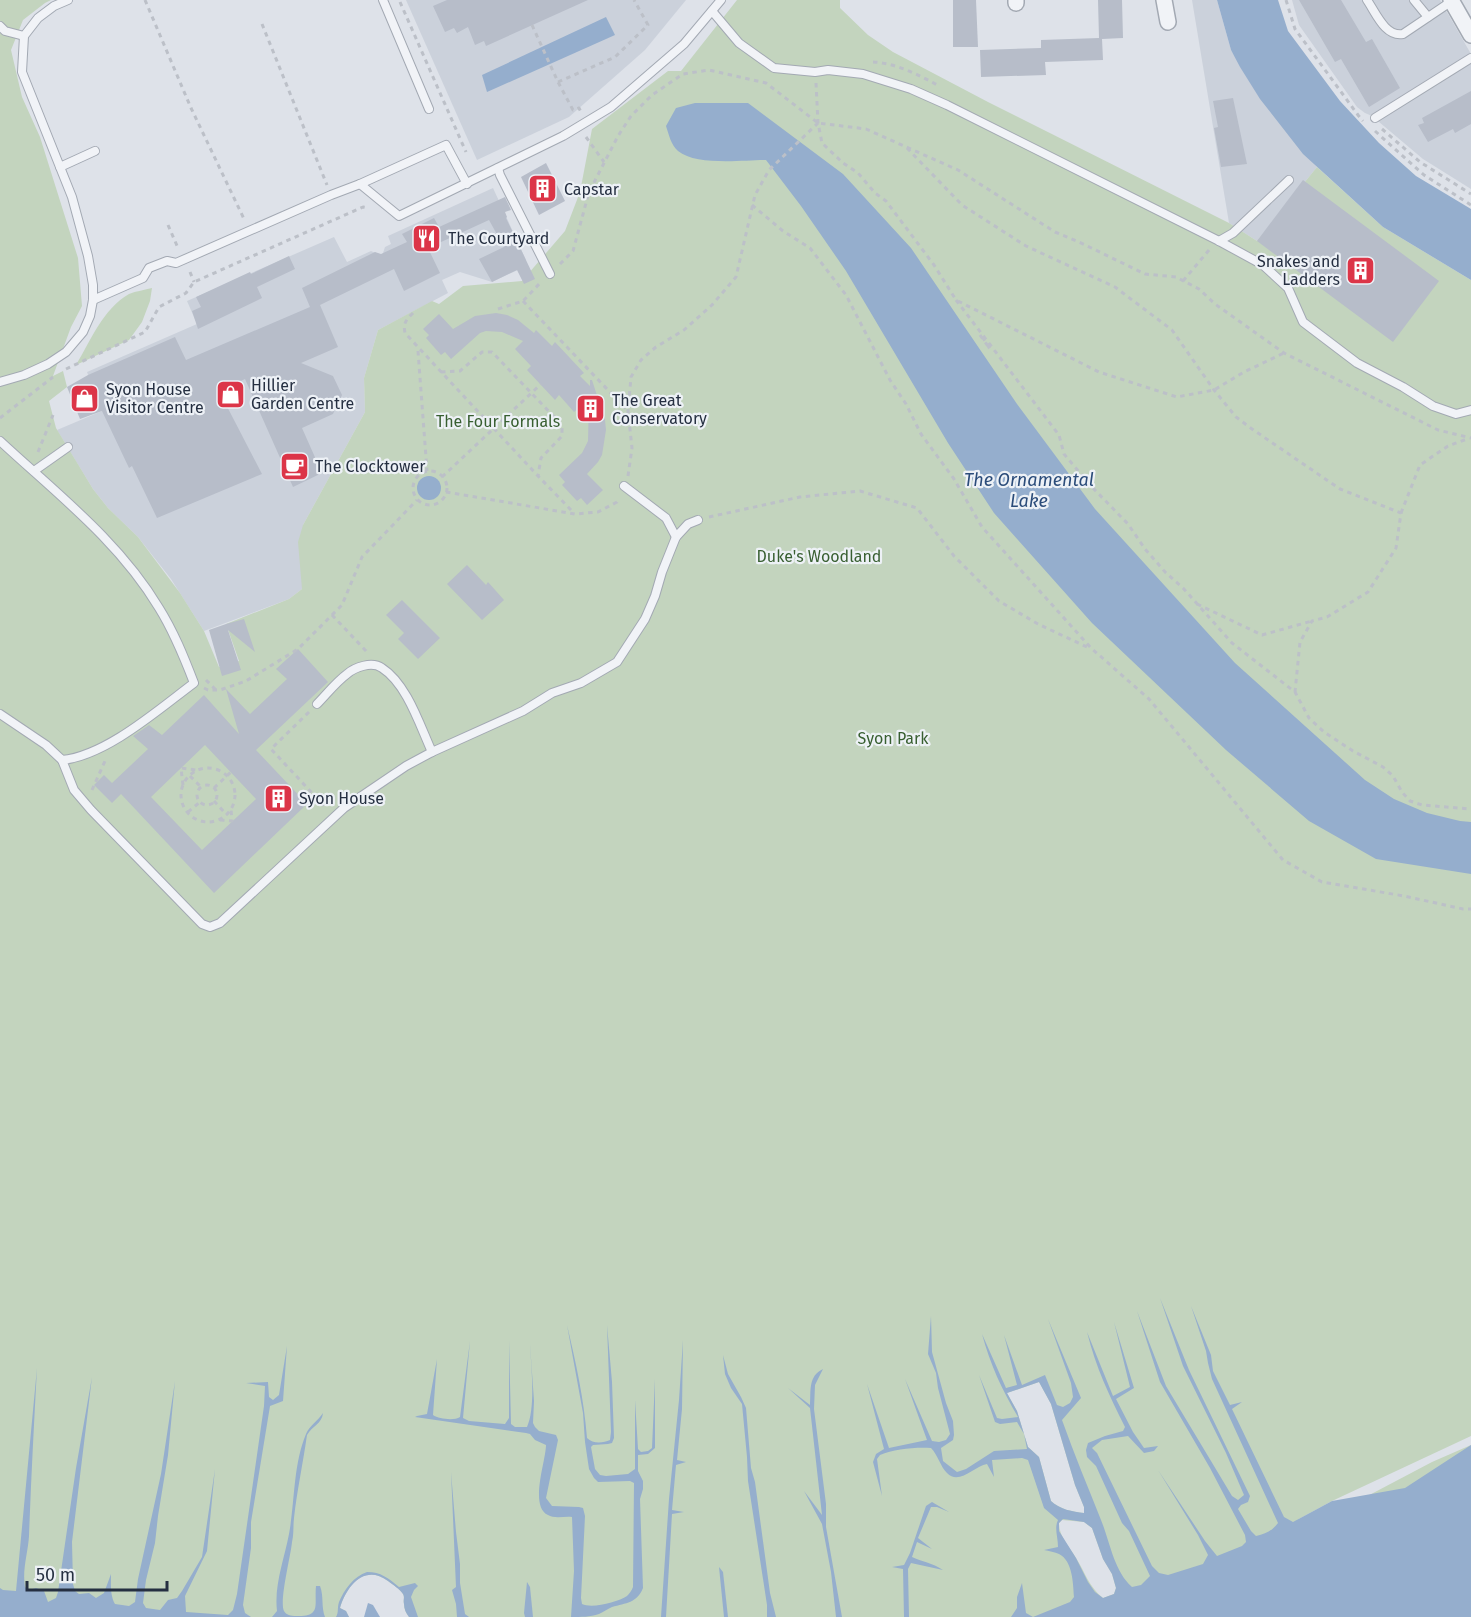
<svg xmlns="http://www.w3.org/2000/svg" width="1471" height="1617" font-family="'Fira Sans',sans-serif">
	<style>
		.built { fill: #cbd1db }
		.green { fill: #c3d4be; fill-rule: evenodd }
		.water { fill: #95aecd; fill-rule: evenodd }
		.building { fill: #b7bdc9; fill-rule: evenodd }
		.lines { fill: none; stroke-linecap: round; stroke-linejoin: round }
		.lane-casing { stroke: #a3a9b3; stroke-width: 10 }
		.street-casing { stroke: #a3a9b3; stroke-width: 18 }
		.path { stroke: #bcc0c8; stroke-width: 3; stroke-dasharray: 4.5 4.5; stroke-linecap: butt }
		.lane { stroke: #f1f3f7; stroke-width: 8 }
		.street { stroke: #f1f3f7; stroke-width: 15 }
		.labels { text-anchor: middle; stroke-width: 4.5; stroke-linejoin: round; paint-order: stroke }
		.poi-label { font-size: 16px; fill: #252f41; stroke: #edf1f6; text-anchor: start }
		.park-label { font-size: 16px; fill: #385f31; stroke: #edf1f6 }
		.water-label { font-size: 18px; font-style: italic; fill: #2b4c7a; stroke: #edf1f6 }
	</style>
	<rect width="100%" height="100%" fill="#dee2e9"/>
	<g class="built">
		<polygon points="406,0 686,0 645,50 569,117 477,160"/>
		<polygon points="1192,0 1217,0 1231,50 1270,111 1317,167 1257,241 1229,223"/>
		<polygon points="1292,0 1440,0 1471,54 1471,189 1423,159 1372,116 1365,113 1357,107 1299,25"/>
		<polygon points="493,188 526,260 522,268 492,282 460,272 442,280 448,293 378,330 364,378 365,412 303,525 302,589 289,599 204,631 171,579 138,537 108,508 93,489 57,430 102,411 87,372 197,324 187,301 334,237 347,262 371,251 382,256 385,247 391,244 388,236"/>
	</g>
	<g class="green">
		<path d="M0,0h51l-6,3 -22,17 -12,30 11,47 18,40 38,121 4,48 -11,21 -18,49 10,-5 4,16 -18,14 7,27 37,61 15,19 30,29 42,56 24,38 15,36 20,-6 -13,-37 63,-25 13,-10 -4,-47 5,-17 62,-113 -1,-34 14,-48 54,-29 7,3 24,-18 59,-5 43,-50 15,-39 12,-63 76,-58h13l56,-71h103v8l28,27 25,17 95,50 241,121 28,18 60,-74 66,60 88,53v1156l-139,65 -35,19 61,-19 74,-39 39,-17v29l-276,143h-786c-3,-4 -5,-8 -5,-13 -1,-5 1,-6 -1,-10 -3,-5 -10,-9 -15,-13 -24,-17 -41,4 -48,27l6,3 3,6h-349zM1039,1382l12,22 24,81 9,22v6c-11,-1 -25,-4 -33,-12l-12,-44 -11,-10 -11,-36 -10,-18zM1062,1520l22,2 8,6 11,31 9,15 4,14 -2,6 -11,4c-14,-11 -18,-26 -27,-40 -7,-12 -17,-21 -17,-35z"/>
		<path d="M152,288l-2,13 -8,21 -13,18 -53,25c15,-25 27,-56 53,-71 7,-3 16,-4 23,-6z"/>
	</g>
	<g class="water">
		<polygon points="1217,0 1278,0 1288,31 1340,101 1379,143 1416,176 1471,209 1471,280 1383,227 1303,154 1260,99 1240,67 1231,50"/>
		<polygon points="606,17 615,35 487,92 482,75"/>
		<path d="M695,103h53l95,71 68,74 106,156 78,105 140,154 130,117 29,19 33,14 33,8 11,1v52l-95,-15 -67,-38 -83,-71 -134,-127 -98,-110 -46,-70 -102,-172 -45,-65 -35,-46c-23,0 -70,6 -88,-9 -7,-6 -9,-16 -12,-25l10,-18z"/>
		<circle cx="429" cy="488" r="12"/>
		<path d="M1160,1298l29,72 61,126 -2,6 -7,3 -3,4 13,22 5,5c10,-2 16,-5 22,-13l-66,-144 -4,-16 -2,-12 -15,-45 20,49 2,16 17,34 12,-3 -10,7 52,108 9,5 39,-21 73,-13 66,-43v172h-460l6,-9v-11l5,-14 4,30 7,4 37,-15 4,-5c-1,-13 -1,-36 -15,-43 -4,-2 -10,-3 -15,-4l14,-3c0,-10 -4,-19 0,-27l-14,-12 -16,-48 -6,-2 -30,2 2,17 -7,-13c-13,2 -28,22 -40,9 -7,-7 -9,-18 -16,-25 -16,-1 -37,1 -51,7l-3,4 5,37 -9,-34 3,-8 8,-5 -17,-65 22,64 38,-8 -22,-61 27,62 7,1 7,-2 4,-6 -12,-46 -2,-15 -8,-19 3,-38 1,36 14,51 7,18 1,14 -1,5 -12,8 2,13 14,11 9,-3 28,-18 33,-2 -3,-15 -7,-12 -17,2 -5,-2 -16,-47 18,43 5,1 16,-2c-16,-27 -28,-53 -36,-83l24,54 11,-3 -13,-50 18,50 23,-10 12,30 6,2 7,-4 3,-6 -2,-14 -23,-64 33,79 -19,22c12,34 26,67 39,100 9,22 13,51 31,67l9,-2 9,-9 -21,-45 -7,-8 -26,-57 -9,-9 -1,-7 2,-7 17,-7 18,-5 2,-4c-16,-32 -29,-59 -38,-95l26,64 17,-9 -16,-65 20,66 -18,11 17,33 11,16 14,-2 -4,5 -10,2 -16,-17 -26,4 -10,8 5,5 55,113 7,7 9,2 35,-11 5,-9 -10,-20 -40,-65 47,71 12,15 25,-10 4,-4 -1,-7 -35,-67 -50,-86 -23,-71 29,75 66,110 6,4 6,-5 -18,-42 -43,-87zM1039,1382l12,22 24,81 9,22v6c-11,-1 -25,-4 -33,-12l-12,-44 -11,-10 -11,-36 -10,-18zM1063,1519l21,3 8,6 11,31 9,15 4,14 -2,6 -11,4 -8,-6 -7,-10 -12,-24 -17,-27v-8z"/>
		<path d="M567,1325c9,38 17,74 20,113 6,6 16,5 23,2l1,-8 -4,-107 5,57 2,56 -2,5 -4,1 -15,1 -2,2 4,22 5,6 6,1 22,-2 7,-5v-69l3,49 3,3 7,-1 4,-3 3,-69v69l-7,6 -10,1v16l5,10v8l-3,10 3,89c-6,15 -17,15 -31,19 -5,2 -8,5 -13,7 -9,3 -18,3 -28,3l3,-46 -2,-54c-7,-1 -18,2 -24,-2 -19,-9 -2,-54 -2,-70l-11,-5 -5,-6 -4,-1 -111,-16 2,-1 10,-2 10,-55 -4,56c6,4 21,6 27,2l10,-76 -7,77 6,3 36,3 4,-6v-77l2,83 4,3h12c9,-20 4,-61 3,-83l4,57 -1,22 2,4 4,4 17,4 2,5 -12,58 6,8 27,1 4,1 2,8 -4,82 1,6c10,5 36,-2 45,-8 2,-2 5,-6 6,-9l1,-104 -4,-2 -32,1 -4,-4 -5,-9 -4,-27 -2,-29z"/>
		<polygon points="683,1340 682,1409 677,1460 686,1462 676,1465 672,1510 684,1512 672,1514 666,1617 661,1617 669,1499 679,1400"/>
		<path d="M287,1346l-4,55 -13,5 -19,116v26l-8,57 2,8 6,4h-251v-29l3,2 13,1 21,-223c-3,56 -6,112 -8,168 -1,17 -7,34 -4,51l4,3 7,-2 8,3 4,11 8,-4 2,-6 18,-124 16,-91 -20,165 1,42 2,7 4,3 10,-1 7,5 8,-5 7,-19c0,11 -1,21 4,30l14,2 6,-4 3,-23 23,-105 14,-93 -7,74 -10,61 -3,27 -9,37 -3,23 3,5 14,2 8,-10 9,-2 5,-7 20,-34 13,-88 -8,82 -22,45 1,16 42,3 5,-5 4,-16 27,-188 1,-20 -19,-3 22,-1 1,15 4,3 6,-5z"/>
		<polygon points="723,1355 728,1374 741,1397 746,1408 751,1468 755,1482 770,1593 776,1617 767,1617 767,1605 748,1481 747,1457 742,1404 731,1388 725,1374"/>
		<path d="M823,1369l-8,16 -1,24 12,95v23l16,90h-6l-5,-45 -9,-48 -18,-33 18,24 -12,-107 -22,-20 22,17c1,-14 -2,-29 13,-36z"/>
		<path d="M323,1413c-1,11 -11,13 -16,22 -4,28 -10,56 -13,83 -1,8 0,16 -2,24 -1,13 -13,59 -8,69 2,4 7,5 12,5 26,1 18,-11 20,-30h4c4,10 1,21 5,31h-53l5,-6c-3,-26 7,-51 12,-77 6,-32 4,-69 17,-100 3,-8 12,-13 17,-21z"/>
		<polygon points="451,1472 456,1532 460,1564 460,1583 465,1614 469,1617 457,1617 456,1604 452,1590 456,1587"/>
		<path d="M932,1502l17,10 -12,-5h-6l-13,31 14,11 -15,-7 -5,15c11,5 21,6 31,13l-32,-7 -3,6 1,48h-5l-1,-48 -11,-2 12,-2 6,-12 16,-47z"/>
		<polygon points="719,1567 723,1572 728,1617 724,1617"/>
		<path d="M367,1572c14,0 21,6 32,15l16,-4 3,3 -4,4 -3,7 7,20h-9c-3,-4 -5,-8 -5,-13 -1,-5 1,-6 -1,-10 -3,-5 -10,-9 -15,-13 -23,-17 -41,4 -48,27l6,3 3,6h-13c3,-5 1,-9 3,-15 5,-12 15,-26 28,-30z"/>
		<polygon points="527,1582 530,1587 533,1617 525,1617 524,1613"/>
		<polygon points="368,1603 373,1605 380,1617 364,1617"/>
	</g>
	<g class="building">
		<polygon points="447,0 588,0 486,46 484,41 475,45 468,27 457,33 454,28 445,32 433,6"/>
		<polygon points="953,0 976,0 978,47 953,47"/>
		<polygon points="1098,0 1122,0 1123,38 1102,39 1103,60 1045,62 1046,75 981,77 980,50 1041,48 1041,40 1099,38"/>
		<polygon points="1299,0 1341,0 1366,42 1372,39 1400,88 1369,107 1341,59 1335,62"/>
		<polygon points="1471,91 1471,124 1455,133 1453,129 1428,142 1418,125 1424,123 1422,118"/>
		<polygon points="1233,98 1247,164 1221,167 1214,128 1218,127 1213,101"/>
		<polygon points="546,163 565,201 539,215 521,177"/>
		<polygon points="1303,180 1439,281 1393,342 1257,241"/>
		<polygon points="505,197 511,210 505,212 507,217 506,218 535,279 524,284 517,270 492,282 479,259 504,247 489,220 428,248 440,273 404,291 394,269 320,305 338,347 301,363 333,376 342,395 333,414 302,428 322,473 293,487 245,379 219,391 262,474 157,518 132,466 129,468 102,411 80,419 67,387 88,375 175,337 186,360 310,307 302,288 375,252 381,254 407,242 402,234 434,218 439,227"/>
		<polygon points="289,256 295,269 257,287 262,298 198,329 192,311 201,307 196,297 250,272 251,274"/>
		<polygon points="496,313 507,315 518,320 534,333 536,330 552,346 555,342 584,373 580,376 590,386 590,380 592,380 605,420 606,430 602,455 598,462 587,474 603,490 587,505 581,498 577,501 562,485 565,482 559,475 582,453 588,441 589,399 574,412 559,395 555,400 527,370 531,366 515,349 523,341 502,332 486,331 480,333 451,359 445,352 441,355 426,338 429,335 423,329 439,314 453,329 475,316"/>
		<polygon points="467,565 486,585 488,582 504,600 482,620 447,584"/>
		<polygon points="402,600 440,638 418,659 398,639 404,633 386,615"/>
		<polygon points="244,619 255,652 228,630 241,670 222,676 209,630 226,624"/>
		<path d="M298,649l30,33 -72,68 51,54 -93,89 -93,-99 -9,9 -18,-18 10,-10 8,8 36,-34 -15,-13 16,-11 13,10 42,-40 35,39 -13,-45 24,25 37,-35 -11,-10zM205,745l51,54 -54,51 -51,-53z"/>
	</g>
	<g class="lines">
		<defs>
			<g id="lane">
				<polyline points="383,0 429,109"/>
				<path d="M1367,0c9,13 18,37 36,34l49,-33"/>
				<polyline points="1414,0 1428,17"/>
				<polyline points="712,11 739,43 774,68 815,72 828,70 863,74 911,89 947,105 1219,241 1263,265 1288,288 1303,322 1357,363 1403,387 1433,406 1456,414 1471,410"/>
				<polyline points="0,26 5,31 24,36"/>
				<polyline points="1375,118 1471,58"/>
				<polyline points="60,167 95,151"/>
				<polyline points="498,168 500,175 550,274"/>
				<polyline points="360,184 446,145 467,184"/>
				<polyline points="1219,241 1233,233 1289,180"/>
				<polyline points="93,300 143,278 149,268 167,261 176,263 331,195 360,184 399,216 563,136 611,107 684,44 721,0"/>
				<polyline points="0,382 24,375 48,364 66,352 83,332 90,316 93,300 93,285 88,256 72,197 22,72 24,36 38,18 54,6 68,0"/>
				<path d="M0,441c56,52 119,100 159,167 15,24 25,49 35,75 -35,26 -88,73 -132,77l-16,-15 -46,-31"/>
				<polyline points="34,471 68,447"/>
				<polyline points="624,486 666,518 676,537"/>
				<path d="M317,704c9,-9 19,-22 30,-30 8,-7 25,-13 35,-6 25,16 38,58 50,84"/>
				<polyline points="62,760 74,790 91,810 202,924 210,927 220,923 344,808 406,766 432,752 523,711 552,693 581,683 617,662 645,619 655,596 662,572 676,537 688,524 698,520"/>
			</g>
			<g id="street">
				<polyline points="1016,0 1016,3"/>
				<polyline points="1164,0 1168,22"/>
				<polyline points="1451,0 1471,35"/>
			</g>
		</defs>
		<use href="#lane" class="lane-casing"/>
		<use href="#street" class="street-casing"/>
		<g class="path">
			<polyline points="145,0 191,108 245,221"/>
			<polyline points="1286,0 1295,29 1358,115 1363,121"/>
			<polyline points="400,2 466,152"/>
			<polyline points="262,24 327,185"/>
			<polyline points="532,25 558,82 573,110 579,108 581,112"/>
			<path d="M873,62c23,1 46,13 66,24"/>
			<polyline points="558,82 615,57 648,25 634,0"/>
			<polyline points="816,83 818,123 822,143 843,163 858,173 875,193 886,201 934,265 956,300"/>
			<polyline points="1382,129 1420,162 1471,194"/>
			<polyline points="1375,131 1424,175 1471,205"/>
			<polyline points="586,137 604,162"/>
			<polyline points="907,148 962,205 1026,246 1115,287 1172,330 1214,390 1236,417 1252,429 1340,489 1401,513 1396,548 1368,592 1327,617 1312,621 1300,642 1295,692"/>
			<polyline points="752,205 783,231 810,248 846,295 890,380 906,404 921,434 954,479 982,527 1091,648 1149,699 1283,860 1322,882 1404,896 1463,909 1471,909"/>
			<polyline points="168,225 178,248"/>
			<polyline points="560,264 573,251 589,192 618,136 631,116 652,95 683,74 709,70 766,83 818,123 866,129 958,170 1055,232 1079,242 1145,274 1176,277 1199,289 1215,304 1284,353 1438,430 1471,438"/>
			<polyline points="190,272 194,282"/>
			<polyline points="1183,281 1209,250"/>
			<polyline points="956,300 1059,435 1064,454 1091,486 1128,524 1145,549 1166,573 1183,588 1232,643 1295,692 1309,718 1324,732 1353,751 1383,767 1393,776 1402,792 1410,801 1422,805 1471,809"/>
			<polyline points="523,301 628,411"/>
			<polyline points="958,301 1099,372 1177,397 1214,390 1244,372 1284,353"/>
			<polyline points="498,309 523,301 542,281"/>
			<path d="M413,313c-7,7 -10,10 -8,20l133,143 36,37"/>
			<polyline points="980,335 990,349 983,338"/>
			<polyline points="418,351 427,471"/>
			<polyline points="66,369 145,332 159,307 186,293 194,282 363,207 369,208"/>
			<polyline points="441,372 460,371 482,352 492,352 559,422 562,428 562,436 541,458 538,476"/>
			<polyline points="0,418 53,377"/>
			<polyline points="38,452 53,415"/>
			<circle cx="430" cy="488" r="17"/>
			<polyline points="628,476 632,448 628,411 631,377 641,360 656,347 684,330 712,305 736,277 755,195 769,170 818,123"/>
			<polyline points="442,477 541,384"/>
			<polyline points="446,492 575,514 598,512 617,502 618,499"/>
			<polyline points="1401,513 1420,465 1448,446 1467,439"/>
			<polyline points="709,517 800,497 860,491 917,508 954,556 999,601 1038,624 1087,647"/>
			<polyline points="1197,604 1262,635 1312,621"/>
			<polyline points="332,615 368,653"/>
			<polyline points="206,680 216,690"/>
			<polyline points="204,688 208,690 220,690 246,681 298,649 342,605 362,557 417,500"/>
			<polyline points="309,712 271,749 326,808"/>
			<circle cx="208" cy="795" r="27"/>
			<polyline points="190,776 201,787"/>
			<polyline points="183,785 181,768 196,770"/>
			<circle cx="207" cy="795" r="10"/>
			<polyline points="214,788 231,772"/>
			<polyline points="92,790 105,761"/>
			<polyline points="214,801 226,814"/>
			<polyline points="188,812 200,802"/>
			<polyline points="220,820 232,821 231,809"/>
		</g>
		<use href="#lane" class="lane"/>
		<use href="#street" class="street"/>
	</g>
	<defs>
		<symbol id="building-square" viewBox="-11 -11 22 22"><rect x="-9" y="-9" width="18" height="18" rx="4" fill="#dc3548" stroke="#edf1f6"/><path d="M-4-6H4V6H1V3H-1V6H-4ZM-2.5-4.3h1.7v1.8h-1.7ZM.8-4.3h1.7v1.8H.8ZM-2.5-1h1.7V.8h-1.7ZM.8-1h1.7V.8H.8Z" fill="#fff"/></symbol>
		<symbol id="restaurant-square" viewBox="-11 -11 22 22"><rect x="-9" y="-9" width="18" height="18" rx="4" fill="#dc3548" stroke="#edf1f6"/><path d="M-5-6h1v4h1v-4h1v4h1v-4h1v5L-1.5 .5V6h-2V.5L-5-1ZM5-6V6H3V1.5H1.5Q1.5-4 5-6Z" fill="#fff"/></symbol>
		<symbol id="shop-square" viewBox="-11 -11 22 22"><rect x="-9" y="-9" width="18" height="18" rx="4" fill="#dc3548" stroke="#edf1f6"/><path d="M-5-2.5h2.3a2.7 3.5 0 0 1 5.4 0H5L5.5 6h-11ZM-1.5-2.5h3a1.5 2.3 0 0 0-3 0Z" fill="#fff"/></symbol>
		<symbol id="cafe-square" viewBox="-11 -11 22 22"><rect x="-9" y="-9" width="18" height="18" rx="4" fill="#dc3548" stroke="#edf1f6"/><path d="M-5.5-4.5H6V0H3Q3 3.5 0 3.5H-2.5Q-5.5 3.5-5.5 0ZM3-3.2v2h1.7v-2ZM-6 4.5H4V6H-6Z" fill="#fff"/></symbol>
	</defs>
	<g fill-rule="evenodd">
		<use href="#building-square" x="526" y="172" width="33" height="33"/>
		<use href="#restaurant-square" x="410" y="222" width="33" height="33"/>
		<use href="#building-square" x="1344" y="254" width="33" height="33"/>
		<use href="#shop-square" x="214" y="378" width="33" height="33"/>
		<use href="#shop-square" x="68" y="382" width="33" height="33"/>
		<use href="#building-square" x="574" y="392" width="33" height="33"/>
		<use href="#cafe-square" x="278" y="450" width="33" height="33"/>
		<use href="#building-square" x="262" y="782" width="33" height="33"/>
	</g>
	<g class="labels">
		<g class="poi-label">
			<text x="564" y="195">Capstar</text>
			<text x="448" y="244">The Courtyard</text>
			<text x="1340" y="267" text-anchor="end">Snakes and<tspan x="1340" dy="18">Ladders</tspan></text>
			<text x="251" y="391">Hillier<tspan x="251" dy="18">Garden Centre</tspan></text>
			<text x="106" y="395">Syon House<tspan x="106" dy="18">Visitor Centre</tspan></text>
			<text x="612" y="406">The Great<tspan x="612" dy="18">Conservatory</tspan></text>
			<text x="315" y="472">The Clocktower</text>
			<text x="299" y="804">Syon House</text>
		</g>
		<g class="park-label">
			<text x="498" y="427">The Four Formals</text>
			<text x="819" y="562">Duke's Woodland</text>
			<text x="893" y="744">Syon Park</text>
		</g>
		<g class="water-label">
			<text x="1029" y="486">The Ornamental<tspan x="1029" dy="21">Lake</tspan></text>
		</g>
	</g>
	<path d="M27 1581v9h140v-9" fill="none" stroke="#252f41" stroke-width="3"/>
	<text x="36" y="1581" font-size="18" fill="#252f41" stroke="#edf1f6" stroke-width="4.5" paint-order="stroke">50 m</text>
</svg>
